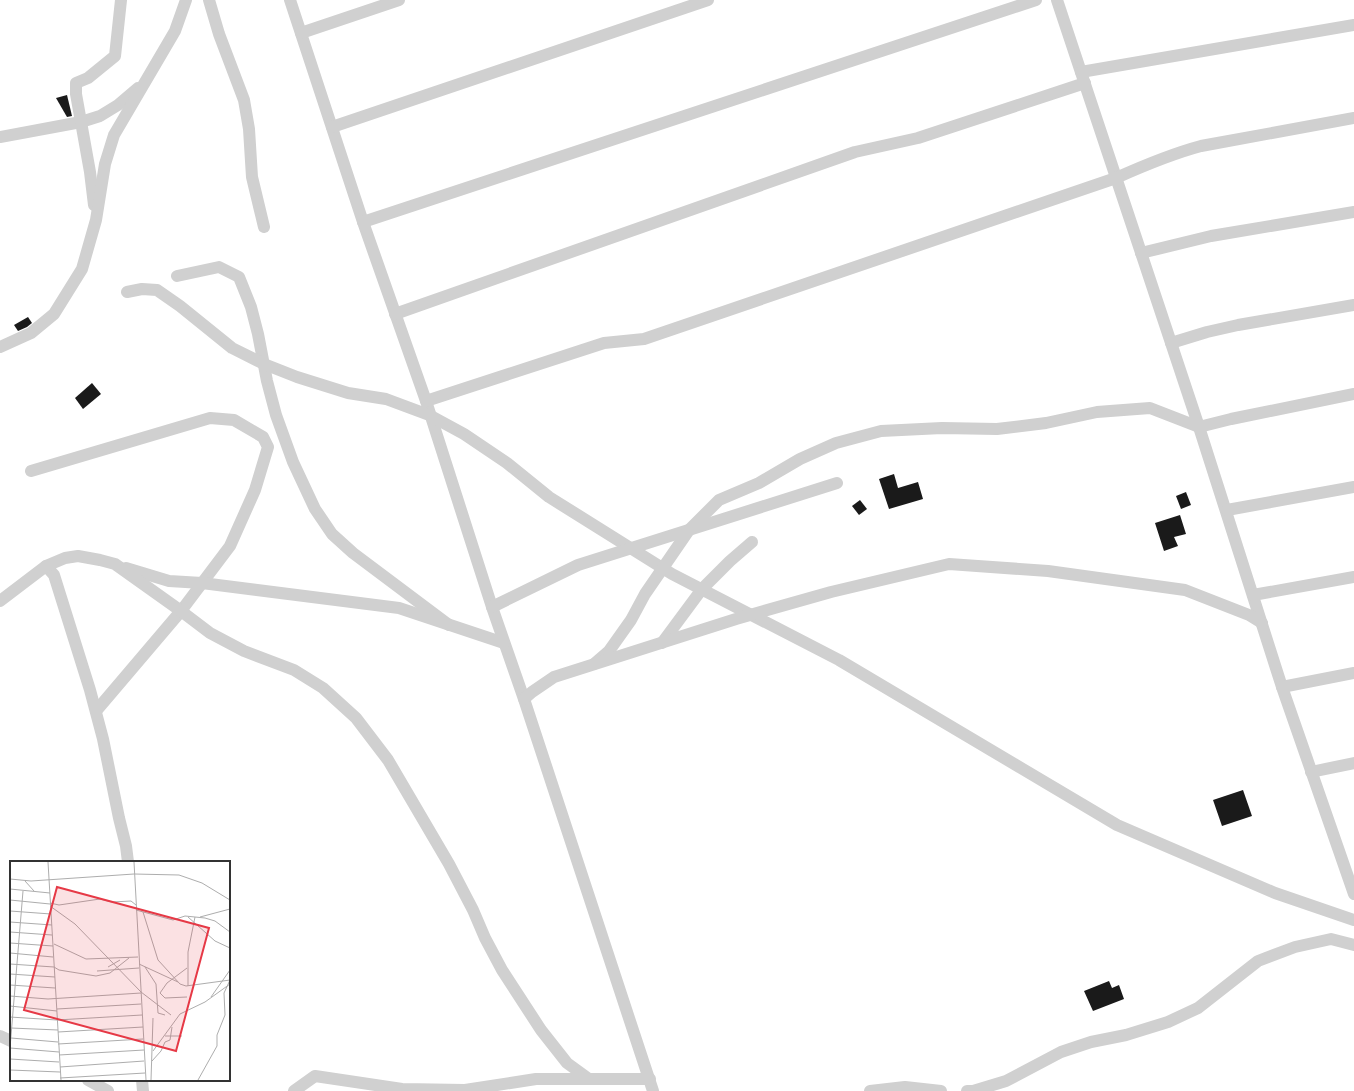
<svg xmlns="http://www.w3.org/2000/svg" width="1354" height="1091" font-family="'Archivo Narrow',sans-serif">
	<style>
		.building { fill: #1a1a1a }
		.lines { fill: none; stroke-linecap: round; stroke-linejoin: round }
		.minor { stroke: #d0d0d0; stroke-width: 12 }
		.inset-road { fill: none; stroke: #adadad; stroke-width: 1 }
		.view { fill: #e63946; fill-opacity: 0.15; stroke: #e63946; stroke-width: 2 }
		.inset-edge { fill: none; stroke: #333; stroke-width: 2 }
	</style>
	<rect width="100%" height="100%" fill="#fff"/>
	<g class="building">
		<polygon points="67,95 72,116 67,117 56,98"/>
		<polygon points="28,317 32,323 27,327 18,331 14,325"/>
		<polygon points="92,383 101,394 83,409 75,398"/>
		<polygon points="894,474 898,488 918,482 923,499 889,509 879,479"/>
		<polygon points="1186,492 1191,505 1181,509 1176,496"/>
		<polygon points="860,500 867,509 859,515 852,506"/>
		<polygon points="1180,515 1186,534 1174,537 1178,546 1164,551 1155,523"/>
		<polygon points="1243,790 1252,816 1222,826 1213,800"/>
		<polygon points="1109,981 1112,988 1119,985 1124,999 1093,1011 1084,991"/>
	</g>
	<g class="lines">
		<g class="minor">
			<polyline points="209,0 219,34 244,100 249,129 252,177 264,227"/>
			<polyline points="290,0 363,222 426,401 492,607 524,699 653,1091"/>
			<polyline points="1057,0 1199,427 1282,687 1354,894"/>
			<polyline points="301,33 399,0"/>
			<polyline points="1081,72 1354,25"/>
			<polyline points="332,127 708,0"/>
			<polyline points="0,137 81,122 100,116 118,105 138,88"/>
			<polyline points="94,205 90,172 76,94 76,83 88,78 115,56 121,0"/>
			<polyline points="363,222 1036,0"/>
			<polyline points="1141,253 1211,236 1354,212"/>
			<polyline points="177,276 219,267 239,277 251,307 258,334 267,381 276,415 293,462 315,509 332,534 353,553 449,625"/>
			<polyline points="127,292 142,289 157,290 180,306 232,348 264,364 297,377 348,393 386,399 429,415 464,434 507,463 549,497 672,574 839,660 1117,825 1275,893 1354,920"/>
			<polyline points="395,314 855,152 918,138 1085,83"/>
			<polyline points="1171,343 1207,332 1238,325 1354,305"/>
			<polyline points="0,347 31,333 54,314 82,269 96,220 105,164 114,135 175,31 186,0"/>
			<path d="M426,401l178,-58 40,-4 472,-161c29,-13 55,-24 85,-32l153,-28"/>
			<polyline points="31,471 210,418 234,420 263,437 268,447 255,490 230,546 181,611 96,711"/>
			<polyline points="1227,510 1354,487"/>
			<polyline points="46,566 54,575 90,690 103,739 119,818 126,846 128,862"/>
			<polyline points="126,568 169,581 202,583 399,608 504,643"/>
			<polyline points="1253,595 1354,577"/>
			<polyline points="0,601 46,566 65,558 78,556 100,560 115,564 181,611 210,633 244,651 294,670 323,688 356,718 388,760 449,864 473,910 485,938 502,970 541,1030 567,1063 589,1079"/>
			<polyline points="492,607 578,565 837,483"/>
			<polyline points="662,643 702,589 730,561 752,542"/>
			<polyline points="594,664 609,651 631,620 645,594 689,530 719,500 759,483 800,459 836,443 881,431 942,428 997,429 1046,423 1097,412 1150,408 1199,427 1231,419 1354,394"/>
			<polyline points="1282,687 1354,673"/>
			<polyline points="524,699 532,692 554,677 736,619 831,592 949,564 1048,571 1185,590 1249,615 1262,623"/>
			<polyline points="1311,772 1354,763"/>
			<polyline points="0,1036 11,1041"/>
			<polyline points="88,1080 108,1091"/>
			<polyline points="142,1080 143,1091"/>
			<polyline points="294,1091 315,1076 402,1089 465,1090 536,1079 650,1079"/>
			<polyline points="870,1091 905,1087 941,1091"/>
			<polyline points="967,1091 973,1091 1006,1081 1061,1052 1091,1042 1126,1035 1168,1022 1198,1008 1258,961 1295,947 1331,939 1354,945"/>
		</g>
	</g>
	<g transform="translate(10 861)">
		<rect width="220" height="220" fill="#fff"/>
		<path class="inset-road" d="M38,1l13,218M124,1l12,218M0,18l21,2 103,-7 45,1 23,8 28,17M15,20l9,10M0,28l40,4M0,39l40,4M40,42l9,2 41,-6 12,3 19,-1 5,4M40,45l25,18 66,68 30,23M126,49l37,10 12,-4 20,2 10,3 15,11M0,50l41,3M133,51l15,48 22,24 6,2 44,-6M178,56l27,24 15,7M190,56l30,-8M0,61l42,3M0,71l42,3M0,82l43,3M44,83l32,15 52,-2M0,92l43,4M0,103l44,3 5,3 37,6 14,-3 19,-15M129,103l39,18M98,106l12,-7M135,106l11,17 2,29 7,2M177,107l-20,15 -7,10 5,5 22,-1M87,110l42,-3M0,113l45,3M0,124l45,3M178,125v-34l7,-35M0,135l38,3 93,-6M201,136l19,-27M0,145l47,5M47,148l84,-5M0,156l47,3 85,-5M1,167l47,2M48,171l85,-5M155,175h17M1,177l47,4M48,183l85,-5M0,187l13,-157M0,187l49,4M143,190l27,-37 25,-12 25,-18M49,194l85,-5M0,198l49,3M142,200l9,-10 4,-9 5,-2 2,-13M50,206l84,-6M0,209l50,2M50,217l85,-5M141,219l2,-62M188,219l19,-34v-11l8,-20 -1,-22 6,-13"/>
		<path class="view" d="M47,26l152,41 -33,123 -152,-41z"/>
		<rect width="220" height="220" class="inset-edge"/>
	</g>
</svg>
